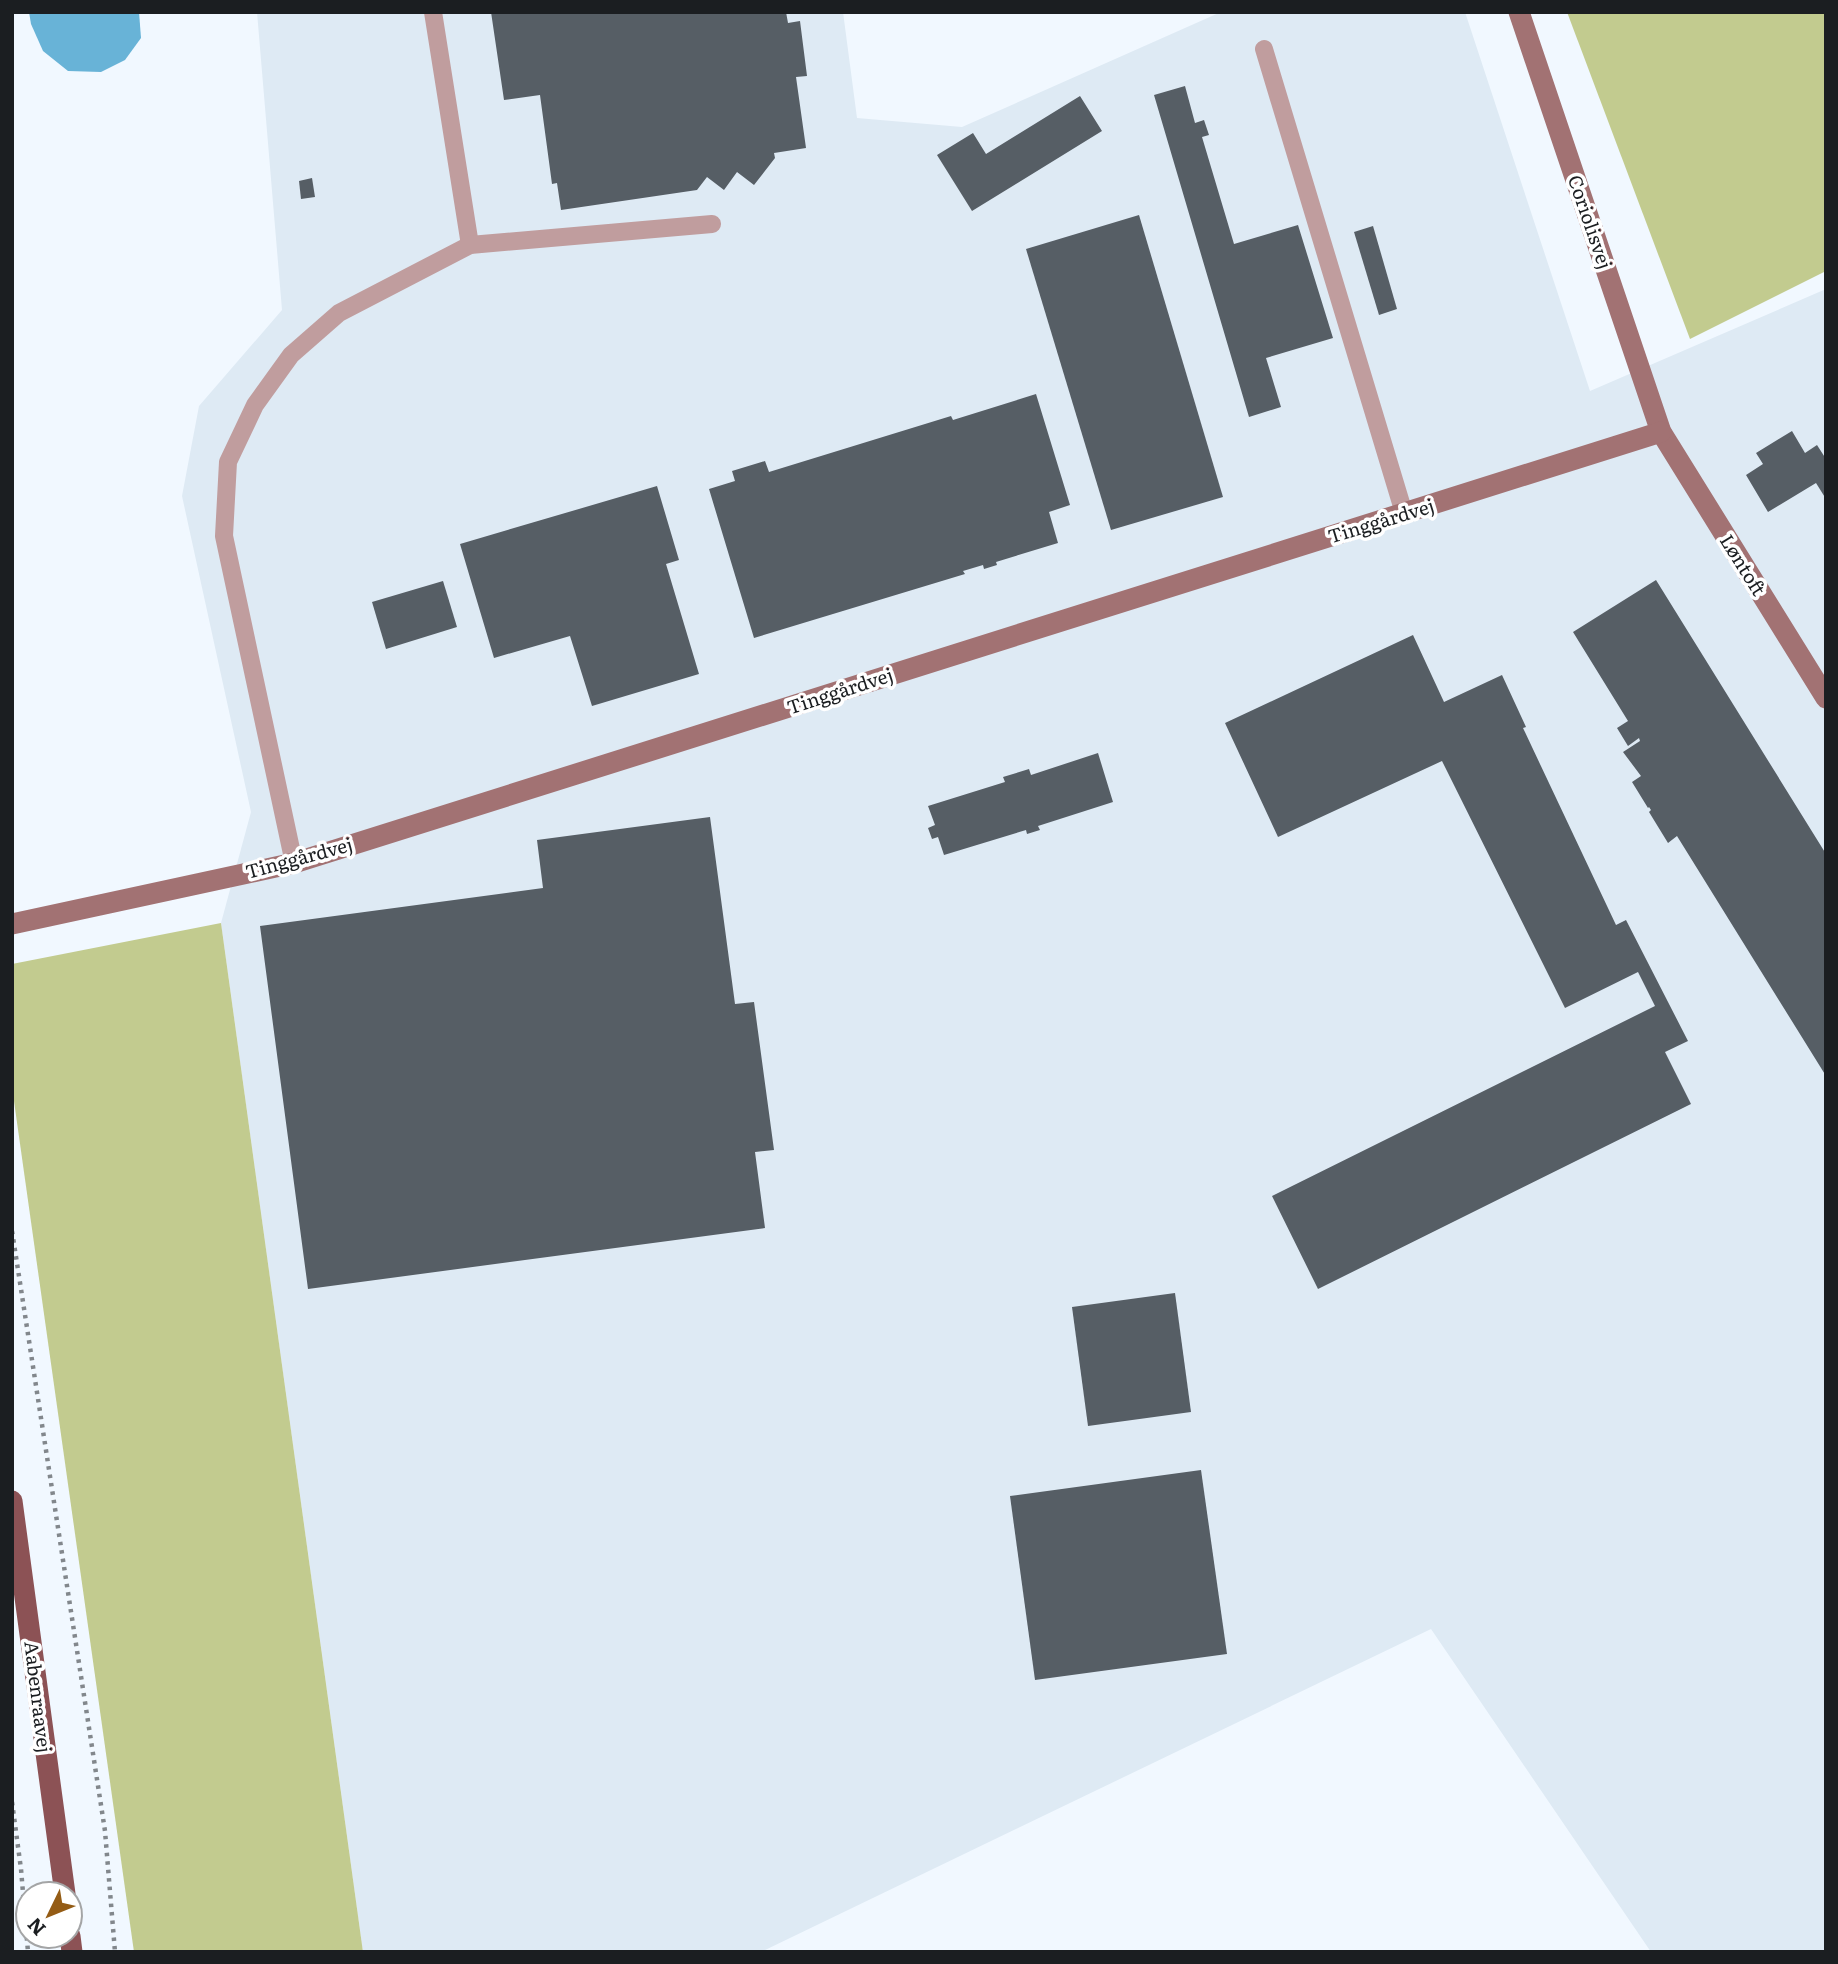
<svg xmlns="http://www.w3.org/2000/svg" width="1838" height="1964" font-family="Literata,serif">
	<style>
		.built { fill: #deeaf4 }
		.green { fill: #c2cb8f }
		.water { fill: #68b3d7 }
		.building { fill: #565e65 }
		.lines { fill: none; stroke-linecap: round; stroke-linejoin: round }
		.path { stroke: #82878c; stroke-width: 4.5; stroke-dasharray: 3.5 5; stroke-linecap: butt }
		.lane { stroke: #c09d9e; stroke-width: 18 }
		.secondary { stroke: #a27273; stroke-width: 21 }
		.primary { stroke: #8c5255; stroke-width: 21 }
		.labels { text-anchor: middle; stroke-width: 7; stroke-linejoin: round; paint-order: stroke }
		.street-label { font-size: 19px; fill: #1b1e21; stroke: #fff }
	</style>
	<rect width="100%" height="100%" fill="#f1f8ff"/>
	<polygon class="built" points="257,12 843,12 857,118 962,127 1221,12 1465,12 1590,391 1826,289 1826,1952 1651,1952 1431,1629 761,1952 363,1952 221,923 251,812 182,496 199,406 282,310"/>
	<g class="green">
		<polygon points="1567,12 1826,12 1826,271 1690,339"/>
		<polygon points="221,923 363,1952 134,1952 12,1087 12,964"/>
	</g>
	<polygon class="water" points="29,12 139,12 141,38 125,60 101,72 68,71 43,51 31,24"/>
	<g class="building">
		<polygon points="491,12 786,12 788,23 800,21 807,76 796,77 806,148 774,153 775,158 754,185 737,172 724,190 707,177 697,190 561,210 557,183 552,184 540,95 504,100"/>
		<polygon points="1185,86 1195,123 1204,120 1209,135 1202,137 1234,244 1298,225 1333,338 1266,358 1281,407 1249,417 1154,95"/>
		<polygon points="1080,96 1102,131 972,211 937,155 973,133 986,154"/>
		<polygon points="312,178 315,197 301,199 299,181"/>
		<polygon points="1139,215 1223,497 1111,530 1026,249"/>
		<polygon points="1373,226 1397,309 1379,315 1354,232"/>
		<polygon points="1036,394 1070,505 1049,512 1058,543 996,562 997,565 984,569 983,565 963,571 965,574 754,638 709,489 735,481 732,471 765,461 769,472 951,416 953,420"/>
		<polygon points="1792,431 1805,453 1817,445 1826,459 1826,499 1816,483 1768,512 1746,475 1763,464 1756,453"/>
		<polygon points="657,486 679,560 666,564 699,674 592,706 570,636 494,658 460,544"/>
		<polygon points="1656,580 1826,854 1826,1076 1677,836 1668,843 1649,812 1651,810 1649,807 1648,808 1632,782 1641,776 1623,752 1640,741 1639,738 1628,746 1617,728 1628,721 1573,632"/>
		<polygon points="443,581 457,627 386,649 372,602"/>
		<polygon points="1413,635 1444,702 1502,675 1526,727 1523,728 1616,925 1626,920 1688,1041 1665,1052 1691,1104 1318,1289 1272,1196 1655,1006 1638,972 1565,1008 1442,761 1278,837 1225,723"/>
		<polygon points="1098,753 1113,802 1038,826 1040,830 1027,834 1026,830 944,855 938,837 932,839 928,828 935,825 928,806 1005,782 1003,777 1029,769 1031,775"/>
		<polygon points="710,817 735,1004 754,1002 774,1150 755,1152 765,1228 308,1289 260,926 543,888 537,840"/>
		<polygon points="1175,1293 1191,1412 1088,1426 1072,1307"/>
		<polygon points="1201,1470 1227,1654 1035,1680 1010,1496"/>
	</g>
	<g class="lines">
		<g class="path">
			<polyline points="12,1231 105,1831 115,1952"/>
			<polyline points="12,1802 21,1869 28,1952"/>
		</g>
		<g class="lane">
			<polyline points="433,12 470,245"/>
			<polyline points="1264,49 1404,513"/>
			<polyline points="294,863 224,536 228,462 255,405 291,355 339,313 470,245 712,224"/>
		</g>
		<g class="secondary">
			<polyline points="1519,12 1661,432 1826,698"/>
			<polyline points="12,924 294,863 1661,432"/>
		</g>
		<g class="primary">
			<polyline points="12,1501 65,1894"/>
			<polyline points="70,1936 72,1952"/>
		</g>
	</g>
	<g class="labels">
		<g class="street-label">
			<text transform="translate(1590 222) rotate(71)" y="7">Coriolisvej</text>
			<text transform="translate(1381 521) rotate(-17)" y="7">Tinggårdvej</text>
			<text transform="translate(1743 565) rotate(58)" y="7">Løntoft</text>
			<text transform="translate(840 691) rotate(-18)" y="7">Tinggårdvej</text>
			<text transform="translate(299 858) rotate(-15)" y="7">Tinggårdvej</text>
			<text transform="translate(38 1697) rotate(83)" y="7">Aabenraavej</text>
		</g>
	</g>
	<rect width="1838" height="1964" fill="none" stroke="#1b1e21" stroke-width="28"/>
	<g transform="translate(49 1915) rotate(227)"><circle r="33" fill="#ffffff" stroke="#a4a5a6" stroke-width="2"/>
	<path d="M0-5L12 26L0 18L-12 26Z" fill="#945c15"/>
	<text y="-10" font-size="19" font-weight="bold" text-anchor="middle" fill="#1b1e21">N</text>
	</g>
</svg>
